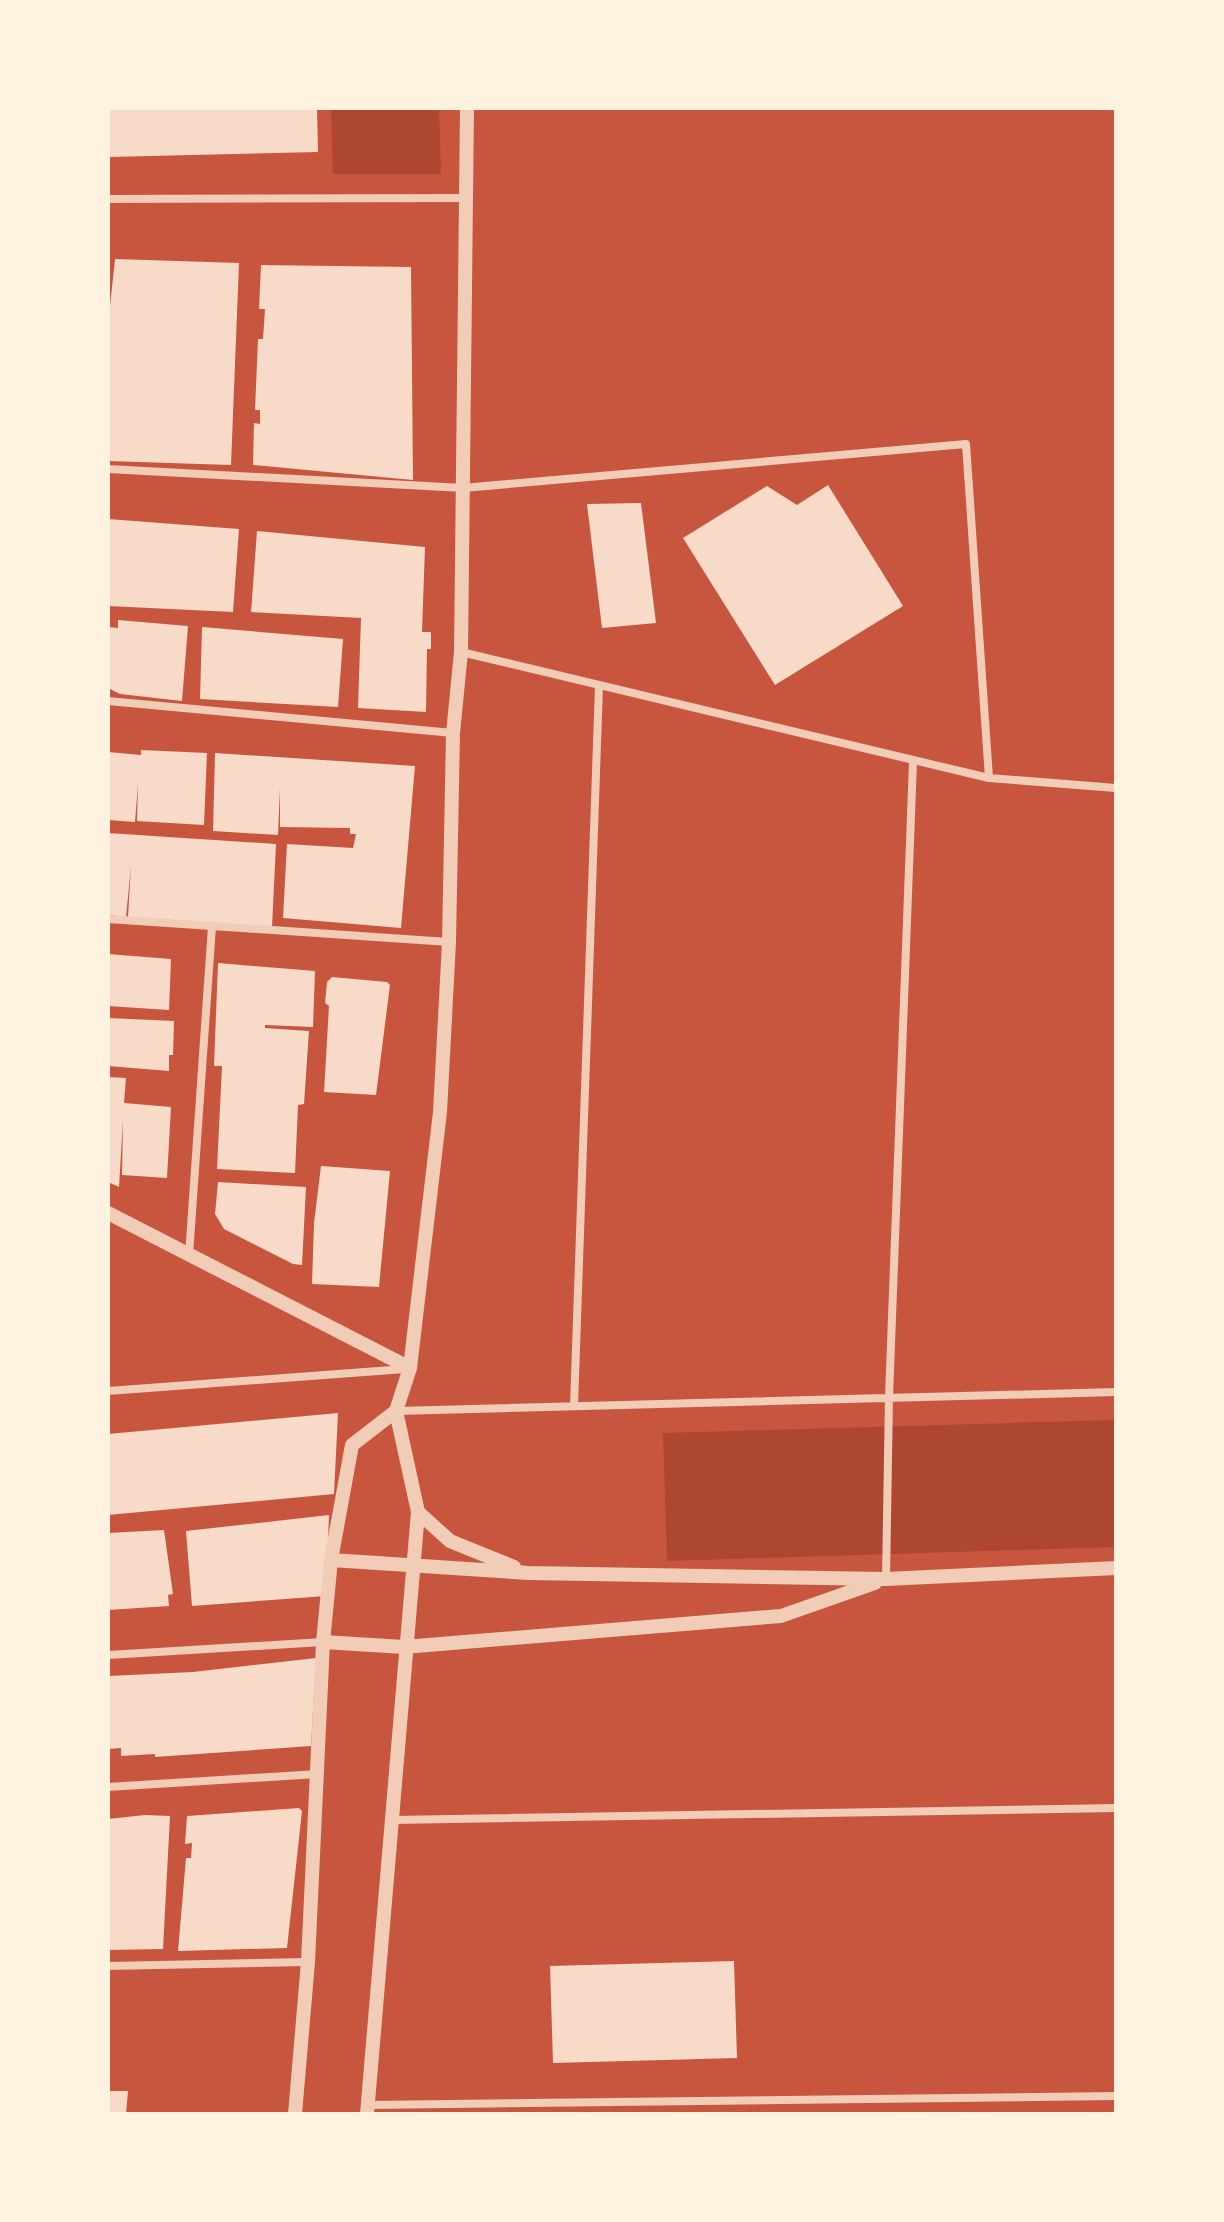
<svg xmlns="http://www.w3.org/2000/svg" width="1224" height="2222" font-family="Karla,sans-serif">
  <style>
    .green { fill: #ae4732 }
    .building { fill: #f7dbc8 }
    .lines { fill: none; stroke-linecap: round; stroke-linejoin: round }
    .minor { stroke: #f1ccb7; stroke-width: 8 }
    .tertiary { stroke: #f1ccb7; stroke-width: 14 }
  </style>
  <rect width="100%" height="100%" fill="#c8553d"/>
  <!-- green -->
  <path class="green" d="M331 108H439L441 174H333Z
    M1116 1420V1547L667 1561 663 1433Z"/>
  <!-- building -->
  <path class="building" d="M108 108H317L318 152 108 157Z
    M115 259 239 263 231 465 108 461V325Z
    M261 265 411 267 413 480 253 465 254 423 260 424V410H255L258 339H263L265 309H259Z
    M828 485 903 606 775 685 683 538 767 486 797 505Z
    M641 503 656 623 602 628 587 504Z
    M108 519 239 529 233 612 108 606Z
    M257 531 425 547 422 632H431V649H427L426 712 358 708 361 618 251 612Z
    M118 620 188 626 182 701 120 694 108 688V627L118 628Z
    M202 627 343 639 338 707 200 699Z
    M141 750 207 753 204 825 137 821 138 784 135 822 108 820V752L141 755Z
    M215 753 415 766 401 928 283 918 287 844 353 848 356 834H350V828L280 827V788L278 835 213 831Z
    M108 833 276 844 272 927 128 917 131 866 126 917 108 915Z
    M108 954 171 959 169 1010 108 1006Z
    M218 963 315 971 313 1027 265 1025V1028L309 1031 304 1104 298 1105 295 1173 217 1169 222 1066H214Z
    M332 977 387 982 390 985 376 1095 324 1092 329 1006 325 1003 327 982Z
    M108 1018 174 1021 173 1055H169V1071L108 1066Z
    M108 1077 126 1078 124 1103 171 1107 167 1178 122 1175 123 1120 119 1187 108 1182Z
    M321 1166 390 1171 379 1287 312 1284 314 1223Z
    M218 1182 306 1187 302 1265 293 1264 224 1229 215 1214Z
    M338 1413 334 1494 108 1515V1434Z
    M329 1515 326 1596 192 1606 186 1531Z
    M164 1530 173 1594 168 1595 169 1606 108 1610V1533Z
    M316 1658 311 1746 155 1757V1754L121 1756V1748L108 1749V1676L193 1672Z
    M299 1808 302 1811 287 1948 178 1951 186 1858H191L192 1843 185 1844 187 1816Z
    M145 1815 170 1816 163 1949 108 1950V1819Z
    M734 1961 737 2058 553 2063 550 1966Z
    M108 2091H128L126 2114H108Z"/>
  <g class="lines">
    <!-- minor -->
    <path class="minor" d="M108 199 467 198
      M108 469 463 488 966 444 989 778
      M461 652 989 778 1116 788
      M108 701 453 733
      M108 919 449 942
      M189 1255 212 926
      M108 1391 405 1369
      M574 1406 599 686
      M396 1411 1116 1392
      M886 1579 889 1397 913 762
      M108 1655 323 1642
      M108 1787 318 1774
      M393 1820 1116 1808
      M108 1966 308 1962
      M368 2105 1116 2096"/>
    <!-- tertiary -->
    <path class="tertiary" d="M108 1213 410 1368
      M418 1512 450 1541 514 1567
      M331 1560 529 1573 886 1579 1116 1568
      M323 1642 404 1647 781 1616 875 1583
      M295 2114 308 1962 323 1642 331 1560 352 1445 396 1411
      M367 2114 418 1512 396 1411 410 1368 440 1112 449 942 453 733 461 652 467 108"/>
  </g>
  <!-- border -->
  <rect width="1224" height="2222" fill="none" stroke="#fff3e0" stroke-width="220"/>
</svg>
